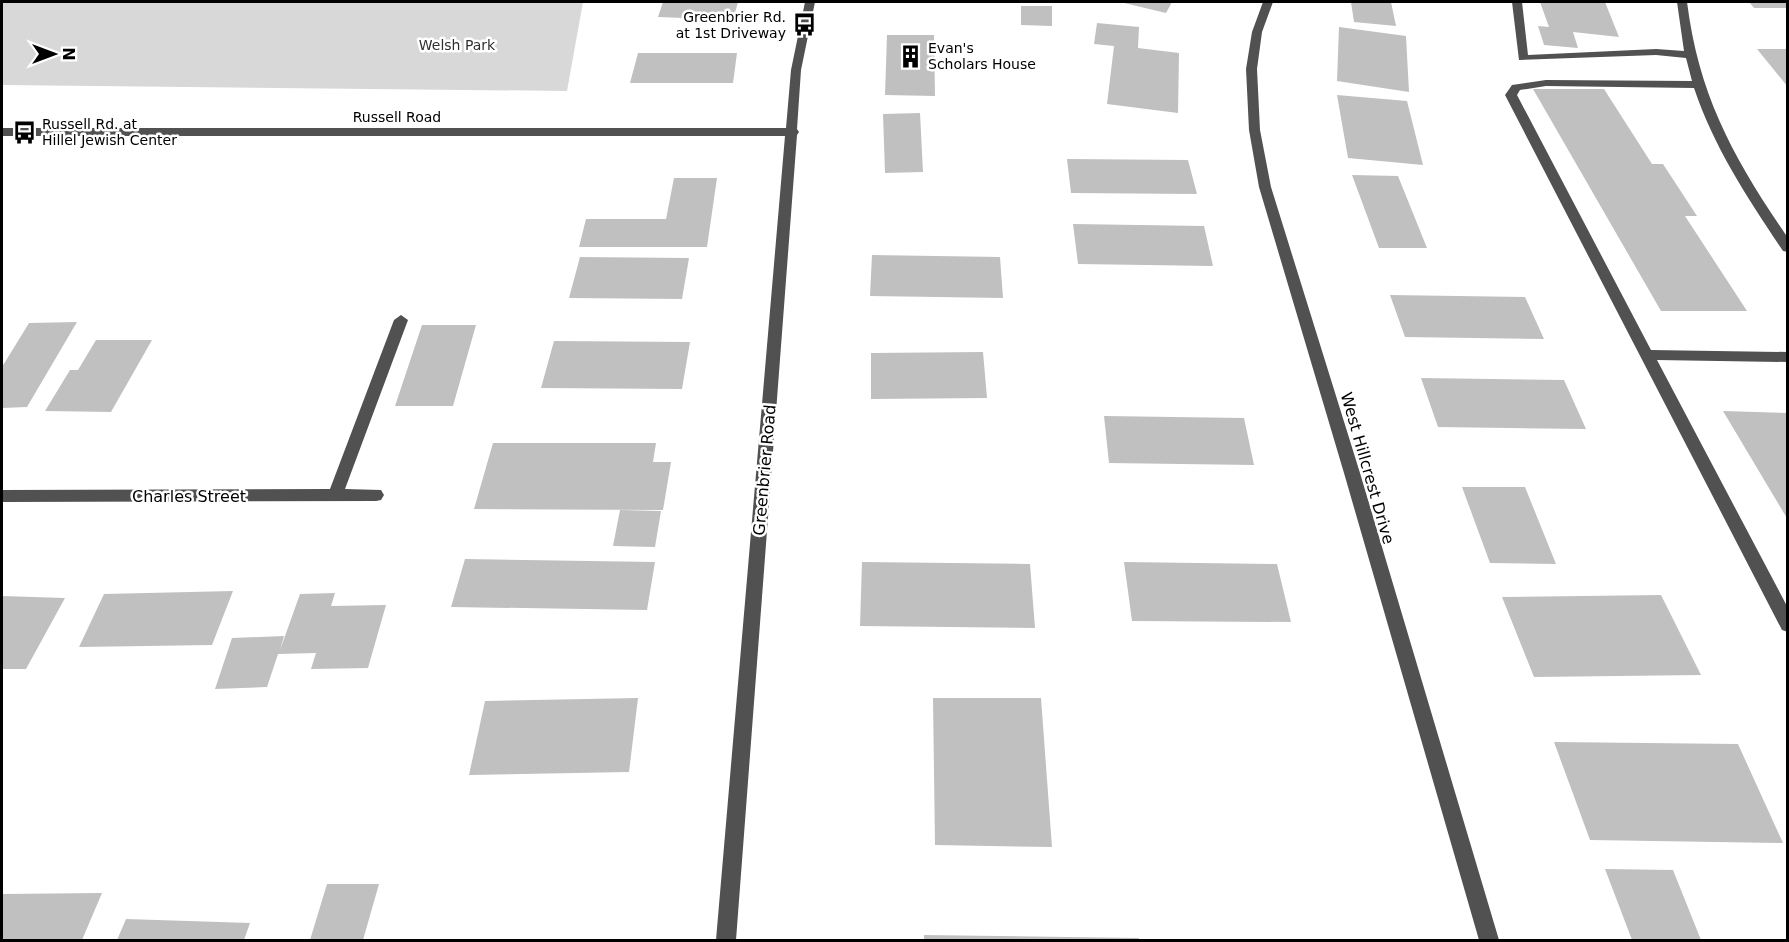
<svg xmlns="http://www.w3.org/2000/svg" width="1789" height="942" font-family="'DejaVu Sans',sans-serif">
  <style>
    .green { fill: #d8d8d8 }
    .building { fill: #c0c0c0 }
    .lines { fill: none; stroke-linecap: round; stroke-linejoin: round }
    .minor { fill: #515151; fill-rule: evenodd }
    .labels { text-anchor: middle; stroke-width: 5; stroke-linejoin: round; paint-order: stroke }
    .far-poi-label { font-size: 14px; fill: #000; stroke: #fff; text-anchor: start }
    .far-park-label { font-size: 14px; fill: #2f2f2f; stroke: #fff }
    .far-street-label { font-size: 14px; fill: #000; stroke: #fff }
    .street-label { font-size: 16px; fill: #000; stroke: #fff }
  </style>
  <rect width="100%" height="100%" fill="#fff"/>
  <!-- green -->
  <path class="green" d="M2 2H583L567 91 2 85Z"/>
  <!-- building -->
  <path class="building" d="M663 2H738L733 20 658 17Z
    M1120 2H1172L1166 13Z
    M1351 2H1391L1396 26 1354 22Z
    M1540 2H1605L1619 37 1573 32 1578 48 1544 45 1538 26 1549 27Z
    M1749 2H1788V8H1754Z
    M1021 6H1052V26L1021 25Z
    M1097 23 1139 27 1138 48 1179 53 1178 113 1107 104 1114 46 1094 44Z
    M1339 27 1406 36 1409 92 1337 81Z
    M887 35H934L935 96 885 95Z
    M1757 49H1788V87Z
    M638 53H737L733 83H630Z
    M1533 89H1604L1652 164H1663L1697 216H1685L1747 311H1661Z
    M1337 95 1407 101 1423 165 1348 158Z
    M920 113 923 172 885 173 883 114Z
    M1067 159 1188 160 1197 194 1071 193Z
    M1352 175 1398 176 1427 248H1379Z
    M674 178H717L707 247H579L586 219H666Z
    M1073 224 1204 226 1213 266 1078 264Z
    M872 255 1000 257 1003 298 870 296Z
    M580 257 689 258 682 299 569 298Z
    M1390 295 1525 297 1544 339 1405 337Z
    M77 322 27 407 2 408V367L29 323Z
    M422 325H476L453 406H395Z
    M96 340H152L111 412 45 411 70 370H78Z
    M554 341 690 342 682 389 541 388Z
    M983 352 987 398 871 399V353Z
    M1421 378 1564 380 1586 429 1438 427Z
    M1723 411 1788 413V520Z
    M1104 416 1244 418 1254 465 1109 463Z
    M493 443H656L653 462H671L663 510 474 509Z
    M1462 487H1525L1556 564 1490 563Z
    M620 510 661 511 655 547 613 546Z
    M465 559 655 562 647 610 451 607Z
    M862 562 1030 564 1035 628 860 626Z
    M1124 562 1277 564 1291 622 1132 621Z
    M233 591 212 645 79 647 104 594Z
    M335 593 331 606 386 605 368 668 311 669 316 653 278 654 267 687 215 689 232 638 284 636 280 650 300 594Z
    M1661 595 1701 675 1534 677 1502 597Z
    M2 596 65 598 26 669H2Z
    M638 698 629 772 469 775 485 701Z
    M933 698H1041L1052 847 935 845Z
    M1554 742 1738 744 1783 843 1590 840Z
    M1605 869 1673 870 1701 940H1632Z
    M327 884H379L363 940H310Z
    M102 893 82 940H2V894Z
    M126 919 250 923 244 940H117Z
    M924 935 1139 938V940H924Z"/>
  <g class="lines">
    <!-- minor -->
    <path class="minor" d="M805 2H815L801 70 797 129 799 132 797 135 736 940H716L785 136H2V128H786L791 70Z
      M1263 2H1273L1262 32 1257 69 1260 130 1271 187 1360 473 1499 940H1479L1344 473 1259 187 1249 130 1246 69 1252 32Z
      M1512 2H1522L1528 55 1656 49 1684 51 1677 2H1687C1699 97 1734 159 1788 238V252L1783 251C1749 200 1714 148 1694 88L1546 86 1520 90 1517 95 1651 350 1788 352V362L1657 360 1788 608V632L1782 630 1505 95 1512 85 1546 80 1692 81 1686 58 1656 55 1519 60Z
      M401 315 408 320 345 489 381 490 384 495 381 500 376 501 2 502V490L330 489 394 320Z"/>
  </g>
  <!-- icons -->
  <defs>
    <symbol id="bus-bare" viewBox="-9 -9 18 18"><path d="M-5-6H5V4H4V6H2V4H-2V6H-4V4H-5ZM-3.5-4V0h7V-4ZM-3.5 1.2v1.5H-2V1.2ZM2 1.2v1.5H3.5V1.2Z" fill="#000" stroke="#fff" stroke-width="2.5" paint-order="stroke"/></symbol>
    <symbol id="building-bare" viewBox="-9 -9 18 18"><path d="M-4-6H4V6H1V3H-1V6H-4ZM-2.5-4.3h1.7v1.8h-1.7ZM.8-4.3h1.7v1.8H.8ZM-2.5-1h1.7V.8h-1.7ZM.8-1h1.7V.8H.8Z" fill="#000" stroke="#fff" stroke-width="2.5" paint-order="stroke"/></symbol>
  </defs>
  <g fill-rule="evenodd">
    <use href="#bus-bare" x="788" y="8" width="33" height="33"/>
    <use href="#building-bare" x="894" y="40" width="33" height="33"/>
    <use href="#bus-bare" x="8" y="116" width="33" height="33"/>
  </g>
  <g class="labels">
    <!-- far-poi labels -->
    <g class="far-poi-label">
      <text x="786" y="22" text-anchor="end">Greenbrier Rd.<tspan x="786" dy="16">at 1st Driveway</tspan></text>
      <text x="928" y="53">Evan's<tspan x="928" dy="16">Scholars House</tspan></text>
      <text x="42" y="129">Russell Rd. at<tspan x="42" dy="16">Hillel Jewish Center</tspan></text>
    </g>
    <!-- far-park labels -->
    <g class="far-park-label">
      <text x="457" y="50">Welsh Park</text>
    </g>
    <!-- far-street labels -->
    <g class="far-street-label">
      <text x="397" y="122">Russell Road</text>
    </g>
    <!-- street labels -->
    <g class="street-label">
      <text transform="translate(1368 468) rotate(74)" y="6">West Hillcrest Drive</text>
      <text transform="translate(764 470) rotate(-85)" y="6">Greenbrier Road</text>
      <text x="189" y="502">Charles Street</text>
    </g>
  </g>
  <!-- border -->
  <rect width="1789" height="942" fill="none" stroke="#000000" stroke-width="6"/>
  <!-- north arrow -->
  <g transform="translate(54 54) rotate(90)" stroke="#ffffff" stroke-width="4.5" paint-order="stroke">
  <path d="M0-4.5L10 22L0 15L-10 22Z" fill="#000000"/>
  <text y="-9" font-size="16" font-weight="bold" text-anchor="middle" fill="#000000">N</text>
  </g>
</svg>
